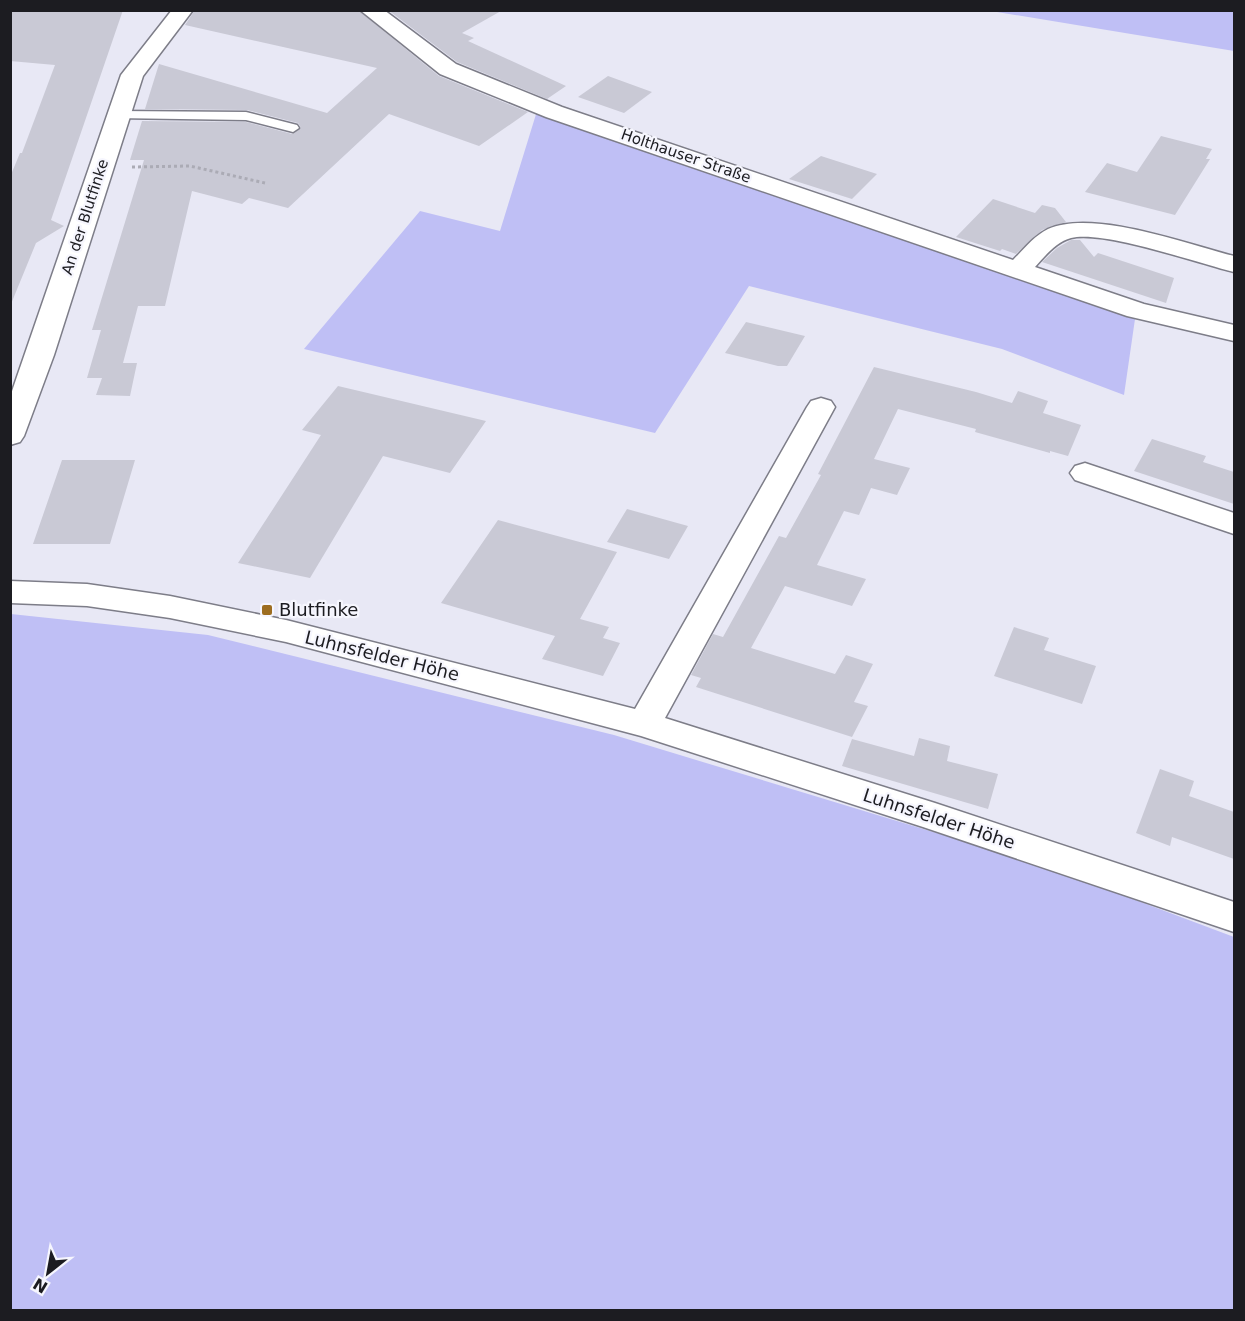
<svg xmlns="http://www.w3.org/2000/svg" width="1245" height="1321" font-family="'DejaVu Sans',sans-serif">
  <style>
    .green { fill: #bfbff5 }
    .building { fill: #c9c9d5 }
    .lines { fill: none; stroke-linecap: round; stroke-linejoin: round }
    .service-casing { stroke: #7d7d88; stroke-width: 3 }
    .minor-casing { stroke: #7d7d88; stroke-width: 3 }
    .path { stroke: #ababb5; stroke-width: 3; stroke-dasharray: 3 3; stroke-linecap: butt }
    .service { fill: #fff; fill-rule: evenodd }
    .minor { fill: #fff; fill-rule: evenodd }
    .poi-dot { fill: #9d6d20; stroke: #f6f6fe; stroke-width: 2 }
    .labels { text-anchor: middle; stroke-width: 4.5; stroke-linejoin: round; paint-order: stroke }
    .far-street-label { font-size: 15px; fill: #1c1c21; stroke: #f6f6fe }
    .poi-label { font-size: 18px; fill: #1c1c21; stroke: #f6f6fe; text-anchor: start }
    .street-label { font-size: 18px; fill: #1c1c21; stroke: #f6f6fe }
  </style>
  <rect width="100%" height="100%" fill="#e8e8f5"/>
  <!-- green -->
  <path class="green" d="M991 11H1234V51Z
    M537 111 1135 319 1124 395 1002 349 749 286 655 433 304 349 420 211 500 231Z
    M11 614 208 635 614 735 1045 866 1234 937V1310H11Z"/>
  <!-- building -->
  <path class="building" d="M10 10H123L51 220 64 226 36 243 11 304 10 177 20 153H22L55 65 10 61Z
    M195 10H358L439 76 528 112 479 146 389 114 288 208 249 198 242 204 192 191 165 306H138L123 363H137L130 396 96 395 102 378H87L101 330H92L144 160H130L142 121 246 122 292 134 301 128 298 123 247 110 145 109 159 64 327 113 377 68 185 25Z
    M388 10 501 11 462 33 474 38 468 41 566 86 547 99 457 62Z
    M608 76 652 92 624 113 578 97Z
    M1161 136 1212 149 1206 159H1210L1175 215 1085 192 1107 163 1137 172Z
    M821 156 877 174 852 199 789 179Z
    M993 199 1035 213 1042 205 1055 208 1066 222 1042 230 1016 254 1002 249 1000 251 956 237Z
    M1071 240H1080L1094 257 1098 253 1174 278 1166 303 1042 262 1057 248Z
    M746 322 805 336 787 366H778L725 353Z
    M874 367 976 392 1012 403 1018 391 1048 401 1043 413 1081 425 1068 456 1050 451V453L975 432 976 429 898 409 874 459 910 468 897 495 871 488 859 515 844 511 817 565 866 579 852 606 785 586 751 648 835 674 846 655 873 664 854 702 868 706 852 737 696 687 701 678 691 675 713 634 723 637 779 536 786 538 821 475 818 474Z
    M338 386 486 421 450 473 383 456 310 578 238 563 321 435 302 430Z
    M1152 439 1206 456 1203 462 1234 472V504L1134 471Z
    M62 460H135L110 544H33Z
    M627 509 688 526 669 559 607 542Z
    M498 520 617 552 580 619 609 627 603 638 620 643 603 676 542 659 555 636 441 603Z
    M1014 627 1049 638 1044 650 1096 666 1082 704 994 676Z
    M919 738 950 746 947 761 998 774 988 809 842 766 852 739 914 756Z
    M1160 769 1194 781 1189 796 1234 812V859L1172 837 1170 846 1136 833Z"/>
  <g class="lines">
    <defs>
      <path id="service" d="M118 111 246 112 297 125 299 128 293 132 246 120 114 118 112 115Z"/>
      <path id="minor" d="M172 10H193L143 76 54 355 24 436 20 442 10 445V397L121 75Z
        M360 10H384L456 64 562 107 1013 260C1024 249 1034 236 1048 229 1093 209 1187 244 1234 256V272C1197 263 1104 230 1071 238 1056 242 1045 256 1035 267L1144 304 1234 325V341L1127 316 546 117 440 74Z
        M821 398 831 401 835 407 665 718 935 803 1234 902V932L923 827 641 736 286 642 170 618 87 606 10 603V581L87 584 170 596 286 620 635 709 807 407 811 401Z
        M1085 463 1234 513V534L1075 480 1070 473 1075 466Z"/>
    </defs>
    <!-- service casing -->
    <use href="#service" class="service-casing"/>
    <!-- minor casing -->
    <use href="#minor" class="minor-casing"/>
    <!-- path -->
    <path class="path" d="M132 167 190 166 265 183"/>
    <!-- service -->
    <use href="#service" class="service"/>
    <!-- minor -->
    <use href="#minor" class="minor"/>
  </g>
  <!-- markers -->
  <rect class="poi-dot" x="261" y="604" width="12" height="12" rx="3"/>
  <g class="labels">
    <!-- far-street labels -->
    <g class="far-street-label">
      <text transform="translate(686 156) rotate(19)" y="5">Holthauser Straße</text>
      <text transform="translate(85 217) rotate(-72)" y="5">An der Blutfinke</text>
    </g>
    <!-- poi labels -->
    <g class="poi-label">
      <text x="279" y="616">Blutfinke</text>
    </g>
    <!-- street labels -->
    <g class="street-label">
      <text transform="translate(382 656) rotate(14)" y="6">Luhnsfelder Höhe</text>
      <text transform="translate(939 819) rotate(18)" y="6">Luhnsfelder Höhe</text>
    </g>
  </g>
  <!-- border -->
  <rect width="1245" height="1321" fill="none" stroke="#1c1c21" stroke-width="24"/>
  <!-- north arrow -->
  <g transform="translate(48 1273) rotate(211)" stroke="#f6f6fe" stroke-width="4.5" paint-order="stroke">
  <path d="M0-4.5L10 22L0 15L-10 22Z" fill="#1c1c21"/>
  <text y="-9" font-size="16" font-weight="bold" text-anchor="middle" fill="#1c1c21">N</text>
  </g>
</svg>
